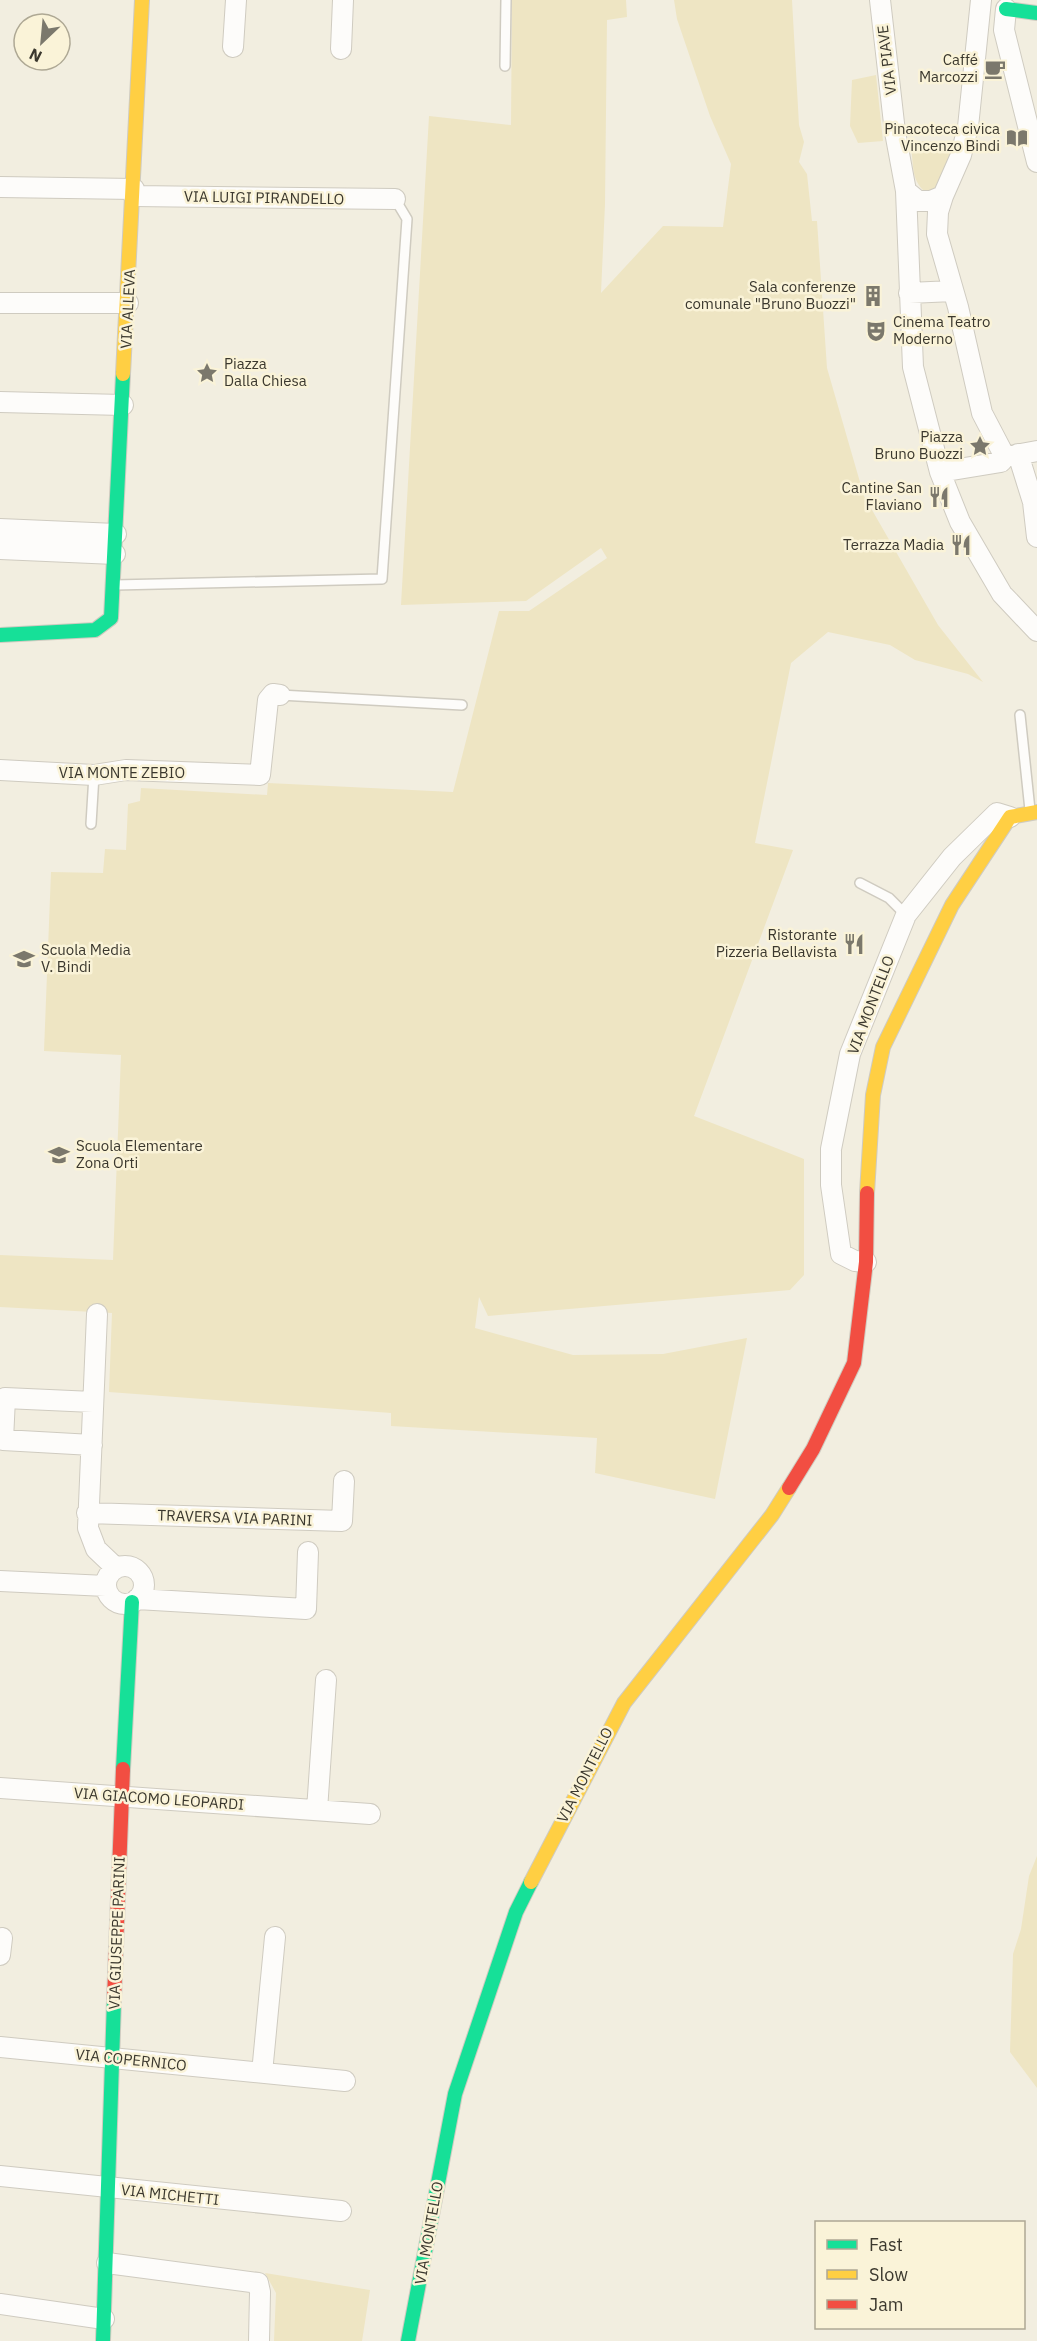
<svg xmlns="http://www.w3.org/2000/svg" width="1037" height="2341" font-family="'IBM Plex Sans',sans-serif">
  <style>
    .green { fill: #eee5c3 }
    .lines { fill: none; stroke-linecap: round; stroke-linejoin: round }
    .lane-casing { stroke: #cfcbc0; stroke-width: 12 }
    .street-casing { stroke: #cfcbc0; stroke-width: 22 }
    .fast-casing { stroke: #cfcbc0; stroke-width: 16 }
    .slow-casing { stroke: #cfcbc0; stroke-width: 16 }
    .jam-casing { stroke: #cfcbc0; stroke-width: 16 }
    .lane { stroke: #fdfcfa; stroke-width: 9 }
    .street { stroke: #fdfcfa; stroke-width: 20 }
    .fast { stroke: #16e098; stroke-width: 14 }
    .slow { stroke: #ffcf43; stroke-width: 14 }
    .jam { stroke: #f24e42; stroke-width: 14 }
    .labels { text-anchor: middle; stroke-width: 5; stroke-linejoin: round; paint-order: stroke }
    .street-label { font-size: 15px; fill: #3b382e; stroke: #faf3d8 }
    .poi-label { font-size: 15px; fill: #3b382e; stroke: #faf3d8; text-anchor: end }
  </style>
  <rect width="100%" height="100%" fill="#f2eee0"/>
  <!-- green -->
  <path class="green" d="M512 0H626L627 17 607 20 605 204 601 293 663 226 723 227 731 164 710 116 677 19 674 0H792L799 125 804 142 799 162 807 174 812 221H817L827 368 864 496 938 625 983 682 968 674 915 660 890 645 828 632 791 663 755 843 793 850 694 1116 804 1159V1275L790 1290 488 1316 479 1297 475 1328 573 1355 663 1354 747 1338 715 1499 595 1473 597 1438 391 1426V1413L109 1392 112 1313 0 1307V1255L113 1260 121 1055 44 1051 51 872 103 873 105 849 126 850 128 804 140 801 141 788 267 795 268 783 453 792 499 611H529L607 558 601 548 526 601 401 605 429 116 511 125Z
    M876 75 883 141 858 143 850 126 852 80Z
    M923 141 954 143C949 158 944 189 927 193 911 182 914 166 911 148Z
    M1037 1856V2088L1010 2052 1013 1954 1021 1929 1029 1876Z
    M265 2273 370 2290 362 2341H274L276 2293Z"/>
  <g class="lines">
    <defs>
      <path id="lane" d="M505 66 506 0
        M115 585 382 579 407 219 395 199
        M280 695 462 705
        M1020 715 1030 810
        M91 824 94 775
        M860 883 889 898 906 915"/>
      <path id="street" d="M880 0 895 132 906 191 913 367 940 472 960 522 1002 594 1037 631
        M1006 9 1004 30 1037 162
        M233 47 236 0
        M341 49 343 0
        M0 187 134 189
        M906 191 918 201H931L943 196 961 155 968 127 981 0
        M134 196 395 199
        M943 196 938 212 937 234 958 307 982 413 1005 457
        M909 293 953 291
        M0 303H128
        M0 402 123 405
        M1018 454 1033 502 1037 537
        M940 472 1001 462 1005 457 1037 451
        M0 529 116 534
        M0 549 115 554
        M0 770 94 775 126 770 260 775 268 700 273 694 280 695
        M866 1262 855 1261 841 1254 831 1185V1149L850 1054 906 915 952 857 997 813 1010 817
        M97 1314 88 1528 96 1549 116 1568
        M92 1445 3 1440 5 1398 93 1402
        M87 1513 342 1521 344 1481
        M106 1585a19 19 0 1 1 38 0a19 19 0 1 1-38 0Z
        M0 1581 106 1586
        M137 1599 306 1609 308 1552
        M0 1788 370 1814
        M317 1810 326 1680
        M0 1955 2 1938
        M0 2047 345 2081
        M262 2073 275 1937
        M0 2176 341 2211
        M107 2263 258 2283 260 2292 259 2341
        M0 2304 104 2319"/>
      <path id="fast" d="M1006 9 1037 13
        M0 635 95 630 111 618 123 374
        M123 1769 132 1602
        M103 2341 114 2000
        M408 2341 455 2094 516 1912 531 1882"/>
      <path id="slow" d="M123 374 142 0
        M867 1193 873 1095 883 1047 952 905 1010 817 1037 812
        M531 1882 624 1703 772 1515 789 1488"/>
      <path id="jam" d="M789 1488 813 1449 854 1363 866 1262 867 1193
        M114 2000 123 1769"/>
    </defs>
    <!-- lane casing -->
    <use href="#lane" class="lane-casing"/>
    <!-- street casing -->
    <use href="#street" class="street-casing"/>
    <!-- fast casing -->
    <use href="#fast" class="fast-casing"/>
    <!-- slow casing -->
    <use href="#slow" class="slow-casing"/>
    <!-- jam casing -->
    <use href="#jam" class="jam-casing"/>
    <!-- lane -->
    <use href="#lane" class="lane"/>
    <!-- street -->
    <use href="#street" class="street"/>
    <!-- fast -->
    <use href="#fast" class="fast"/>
    <!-- slow -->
    <use href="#slow" class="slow"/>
    <!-- jam -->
    <use href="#jam" class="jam"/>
  </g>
  <!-- icons -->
  <defs>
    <symbol id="cafe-bare" viewBox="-9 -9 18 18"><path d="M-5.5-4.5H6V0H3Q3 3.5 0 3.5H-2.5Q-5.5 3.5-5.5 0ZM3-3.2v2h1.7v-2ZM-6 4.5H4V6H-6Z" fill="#7b786c" stroke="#faf3d8" stroke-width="2.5" paint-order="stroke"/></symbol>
    <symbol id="library-bare" viewBox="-9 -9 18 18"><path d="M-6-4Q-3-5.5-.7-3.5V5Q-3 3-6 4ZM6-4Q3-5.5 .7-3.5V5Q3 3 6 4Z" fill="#7b786c" stroke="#faf3d8" stroke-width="2.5" paint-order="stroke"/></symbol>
    <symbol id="building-bare" viewBox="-9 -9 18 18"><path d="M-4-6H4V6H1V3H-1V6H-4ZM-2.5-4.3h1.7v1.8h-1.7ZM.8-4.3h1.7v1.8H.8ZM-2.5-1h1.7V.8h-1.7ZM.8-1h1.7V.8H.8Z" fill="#7b786c" stroke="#faf3d8" stroke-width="2.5" paint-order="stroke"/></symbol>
    <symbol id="theatre-bare" viewBox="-9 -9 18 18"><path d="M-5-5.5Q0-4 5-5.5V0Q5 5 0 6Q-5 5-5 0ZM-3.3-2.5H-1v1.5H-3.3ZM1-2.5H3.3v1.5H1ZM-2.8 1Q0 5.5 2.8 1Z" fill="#7b786c" stroke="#faf3d8" stroke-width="2.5" paint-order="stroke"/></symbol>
    <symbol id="sight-bare" viewBox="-9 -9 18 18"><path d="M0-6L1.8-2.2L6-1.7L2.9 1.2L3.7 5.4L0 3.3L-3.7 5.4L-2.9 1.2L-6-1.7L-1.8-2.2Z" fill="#7b786c" stroke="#faf3d8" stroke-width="2.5" paint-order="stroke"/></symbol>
    <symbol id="restaurant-bare" viewBox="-9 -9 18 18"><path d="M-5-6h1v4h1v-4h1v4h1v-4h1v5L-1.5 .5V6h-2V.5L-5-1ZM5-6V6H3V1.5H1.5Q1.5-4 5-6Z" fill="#7b786c" stroke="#faf3d8" stroke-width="2.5" paint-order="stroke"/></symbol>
    <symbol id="school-bare" viewBox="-9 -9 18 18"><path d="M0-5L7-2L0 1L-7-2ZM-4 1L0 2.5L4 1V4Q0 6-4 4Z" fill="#7b786c" stroke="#faf3d8" stroke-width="2.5" paint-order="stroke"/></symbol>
  </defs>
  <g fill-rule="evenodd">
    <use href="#cafe-bare" x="980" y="54" width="30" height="30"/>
    <use href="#library-bare" x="1002" y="123" width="30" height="30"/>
    <use href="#building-bare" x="858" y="281" width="30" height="30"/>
    <use href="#theatre-bare" x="861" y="316" width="30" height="30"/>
    <use href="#sight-bare" x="192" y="358" width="30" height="30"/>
    <use href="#sight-bare" x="965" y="431" width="30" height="30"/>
    <use href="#restaurant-bare" x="924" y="482" width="30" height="30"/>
    <use href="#restaurant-bare" x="946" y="530" width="30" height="30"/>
    <use href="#restaurant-bare" x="839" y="929" width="30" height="30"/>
    <use href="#school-bare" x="9" y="944" width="30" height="30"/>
    <use href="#school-bare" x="44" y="1140" width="30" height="30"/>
  </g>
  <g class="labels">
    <!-- street labels -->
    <g class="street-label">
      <text transform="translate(887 60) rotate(-97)" y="5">VIA PIAVE</text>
      <text transform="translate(264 198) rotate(1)" y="5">VIA LUIGI PIRANDELLO</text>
      <text transform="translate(128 309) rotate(-87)" y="5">VIA ALLEVA</text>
      <text x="122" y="778">VIA MONTE ZEBIO</text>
      <text transform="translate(871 1005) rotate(-69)" y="5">VIA MONTELLO</text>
      <text transform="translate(235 1518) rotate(2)" y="5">TRAVERSA VIA PARINI</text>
      <text transform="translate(585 1775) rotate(-63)" y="5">VIA MONTELLO</text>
      <text transform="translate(159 1799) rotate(4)" y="5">VIA GIACOMO LEOPARDI</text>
      <text transform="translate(117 1933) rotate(-88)" y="5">VIA GIUSEPPE PARINI</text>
      <text transform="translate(131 2060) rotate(6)" y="5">VIA COPERNICO</text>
      <text transform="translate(170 2195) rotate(6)" y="5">VIA MICHETTI</text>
      <text transform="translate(429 2233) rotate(-80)" y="5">VIA MONTELLO</text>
    </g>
    <!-- poi labels -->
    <g class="poi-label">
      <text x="978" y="65">Caffé<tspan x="978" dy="17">Marcozzi</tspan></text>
      <text x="1000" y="134">Pinacoteca civica<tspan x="1000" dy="17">Vincenzo Bindi</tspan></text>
      <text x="856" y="292">Sala conferenze<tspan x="856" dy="17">comunale "Bruno Buozzi"</tspan></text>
      <text x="893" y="327" text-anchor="start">Cinema Teatro<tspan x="893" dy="17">Moderno</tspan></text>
      <text x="224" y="369" text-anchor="start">Piazza<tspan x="224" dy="17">Dalla Chiesa</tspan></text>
      <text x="963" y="442">Piazza<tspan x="963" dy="17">Bruno Buozzi</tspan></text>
      <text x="922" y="493">Cantine San<tspan x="922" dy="17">Flaviano</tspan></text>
      <text x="944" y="550">Terrazza Madia</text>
      <text x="837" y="940">Ristorante<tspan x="837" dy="17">Pizzeria Bellavista</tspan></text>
      <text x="41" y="955" text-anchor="start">Scuola Media<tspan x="41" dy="17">V. Bindi</tspan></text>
      <text x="76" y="1151" text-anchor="start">Scuola Elementare<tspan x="76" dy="17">Zona Orti</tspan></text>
    </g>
  </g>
  <!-- legend -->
  <rect x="815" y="2221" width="210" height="108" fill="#faf3d8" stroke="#aea894" stroke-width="1.5"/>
  <rect x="827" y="2240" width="30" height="9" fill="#16e098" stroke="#aea894" stroke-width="1.5"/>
  <text x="869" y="2251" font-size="18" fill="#3b382e">Fast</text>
  <rect x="827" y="2270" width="30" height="9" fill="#ffcf43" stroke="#aea894" stroke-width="1.5"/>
  <text x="869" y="2281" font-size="18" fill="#3b382e">Slow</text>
  <rect x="827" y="2300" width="30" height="9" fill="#f24e42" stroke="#aea894" stroke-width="1.5"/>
  <text x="869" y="2311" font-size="18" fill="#3b382e">Jam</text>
  <!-- north arrow -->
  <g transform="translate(42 42) rotate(206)"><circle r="28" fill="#faf3d8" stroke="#aea894" stroke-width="1.5"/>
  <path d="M0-4.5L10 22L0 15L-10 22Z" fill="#7b786c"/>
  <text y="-9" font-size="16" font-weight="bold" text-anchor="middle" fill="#3b382e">N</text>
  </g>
</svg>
